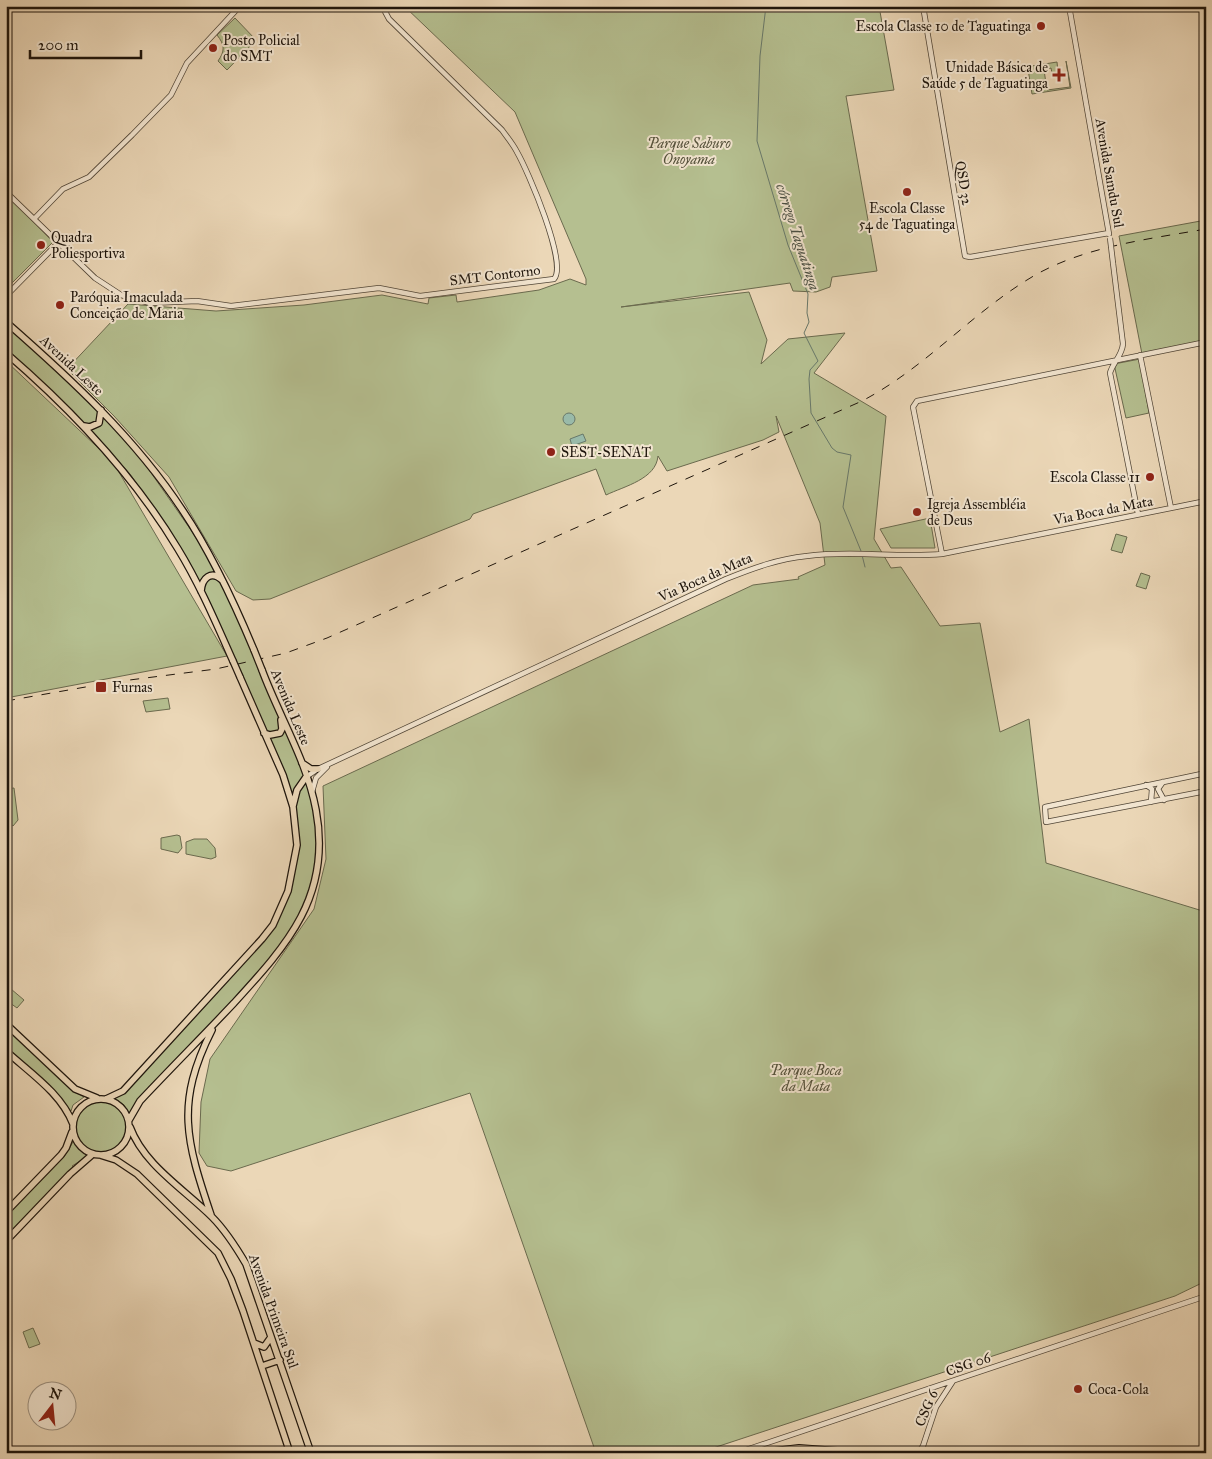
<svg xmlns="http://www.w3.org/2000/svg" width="1212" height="1459" font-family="'IM FELL Great Primer',serif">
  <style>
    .green { fill: #b5bf90; stroke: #6a6a4e }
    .water { fill: #99baa9; stroke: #68786a }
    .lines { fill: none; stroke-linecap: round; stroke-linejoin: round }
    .stream { stroke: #68786a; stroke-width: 1 }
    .minor-casing { stroke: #514637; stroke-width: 6 }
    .major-casing { stroke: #1e150c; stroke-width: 8 }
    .highway-casing { stroke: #1e150c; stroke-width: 8 }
    .minor { stroke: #f2e5d0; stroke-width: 4.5 }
    .major { stroke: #ebd7b7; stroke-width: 5.5 }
    .highway { stroke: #ebd7b7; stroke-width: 6 }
    .rail { stroke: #1e150c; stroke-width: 1; stroke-dasharray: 9 9; stroke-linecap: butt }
    .minor-bridge-casing { stroke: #514637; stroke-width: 6; stroke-linecap: butt }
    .major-bridge-casing { stroke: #1e150c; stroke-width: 8; stroke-linecap: butt }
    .minor-bridge { stroke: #f2e5d0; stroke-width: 4.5 }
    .major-bridge { stroke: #ebd7b7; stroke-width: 5.5 }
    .poi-dot { fill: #8f2418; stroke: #f2e5d0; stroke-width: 2 }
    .labels { text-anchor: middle; stroke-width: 4; stroke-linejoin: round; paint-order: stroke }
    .poi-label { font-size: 14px; fill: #1e150c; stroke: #f2e5d0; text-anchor: start }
    .park-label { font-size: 14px; font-style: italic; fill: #53503a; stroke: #f2e5d0 }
    .street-label { font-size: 14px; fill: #1e150c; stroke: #f2e5d0 }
    .water-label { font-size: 15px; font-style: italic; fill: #494f43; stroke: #f2e5d0 }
  </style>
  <rect width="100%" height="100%" fill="#ebd7b7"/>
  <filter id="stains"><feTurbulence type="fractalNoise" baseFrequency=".004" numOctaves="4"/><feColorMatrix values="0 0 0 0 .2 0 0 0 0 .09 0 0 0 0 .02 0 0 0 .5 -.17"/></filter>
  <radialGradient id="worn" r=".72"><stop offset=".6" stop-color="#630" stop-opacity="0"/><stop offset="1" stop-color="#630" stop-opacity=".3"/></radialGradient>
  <!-- green -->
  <path class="green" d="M404 6H879L894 90 846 96 877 271 832 277 830 287 816 292 793 291 790 283 621 307 749 292 767 340 761 364 788 339 845 333 814 373 886 416 874 539 891 568 901 567 940 626 980 623 1000 732 1029 719 1046 863 1206 912V1281L1175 1296 698 1453H596L470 1093 231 1171 207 1166 199 1153 201 1102 210 1059 314 909 326 859 323 786 753 585 799 579 798 577 825 565 820 523 776 416 779 432 763 440 667 471 658 456C656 479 625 486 606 495L596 469 473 514 470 519 270 599 253 600 236 591 169 477 114 416 67 369 128 304 216 311 304 305 382 295 428 304 429 298 456 295 457 302 539 290 570 279 586 285V279L515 112Z
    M235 18 256 40 227 70 218 61C225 51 225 45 217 35Z
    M1066 61 1071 88 1032 94 1028 69 1019 70V68L1057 62 1058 72 1052 73 1051 68 1044 70 1047 90 1070 87Z
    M6 193 53 242 6 289Z
    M1206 220V341L1142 354 1119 236Z
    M6 325 101 411 140 457 193 533 223 581 301 762 318 812 319 838 311 897 276 956 139 1100 132 1121 124 1105 113 1097 252 952 283 908 296 844 295 822 282 775 176 540 130 474 85 424 6 350Z
    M1140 359 1149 413 1126 418 1114 364Z
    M6 361 113 462 227 656 6 698Z
    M930 518 935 548H891L880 529Z
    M1116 534 1127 537 1122 553 1111 550Z
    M1141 573 1150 576 1146 589 1136 586Z
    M168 698 170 709 146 712 143 701Z
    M14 788 18 820 13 826 6 821V789Z
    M177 835 180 836 182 848 178 853 161 849V838Z
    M194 839H207L215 848 216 857 211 859 186 854V842Z
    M11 989 24 1000 17 1008 6 1000V995Z
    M6 1027 73 1091 84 1097 73 1105 71 1111 57 1094 6 1048Z
    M76 1127a25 25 0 1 1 50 0a25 25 0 1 1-50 0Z
    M73 1142 88 1156 72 1166 74 1167 6 1238V1216L64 1157Z
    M33 1328 40 1344 29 1348 23 1332Z"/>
  <!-- water -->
  <path class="water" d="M563 419a6 6 0 1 1 12 0a6 6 0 1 1-12 0Z
    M583 434 586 441 572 446 570 439Z"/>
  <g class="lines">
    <!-- stream -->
    <path class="stream" d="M766 6 760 56 757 141 788 245 808 294 807 313 809 322 804 333 818 361 810 370 809 379 811 413 832 448 837 452 851 455 843 507 861 551
      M862 555 865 567"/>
    <defs>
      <path id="minor" d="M923 6 965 256 970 257 1109 233
        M1069 6 1109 234
        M6 192 95 278 121 295 150 303 197 301 231 306 379 288 420 296 554 279C568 264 528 171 517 152 513 144 507 137 502 130L389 19 382 6
        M34 219 63 189 89 177 132 135 171 95 187 63 240 6
        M1113 263 1123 344C1122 356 1113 362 1110 373L1138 514
        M6 296 59 242
        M1140 355 1171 508
        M942 554 913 407 917 401 1206 342
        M1206 773 1045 807 1046 822 1206 791
        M306 777 318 769 726 579C753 568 778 559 807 556 852 550 898 558 942 554L1206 501
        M1163 782 1158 789 1164 800
        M1146 785 1152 789 1151 802
        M312 792 316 778 327 767
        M737 1453 1206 1296
        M918 1453 923 1446 936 1407 953 1381"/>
      <path id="major" d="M6 322C71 379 135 438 183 511 212 554 234 602 254 650
        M6 353C72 410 133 474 178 549 200 585 216 623 233 661
        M84 426 90 427 99 423 101 410
        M201 591C202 578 211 570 222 580
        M264 733 270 735 280 733 282 729 281 720
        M302 763 311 769H318
        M293 806 297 790 306 777
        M6 1024 75 1089 97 1098
        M6 1051C30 1073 61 1093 73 1124
        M73 1127a28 28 0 1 1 56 0a28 28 0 1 1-56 0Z
        M106 1099 123 1091 262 939 273 925 288 891 297 845 293 807 283 775 240 677
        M129 1120 140 1101C171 1068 203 1036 234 1003 287 945 332 896 316 810 307 761 279 716 262 670
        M130 1127C144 1165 184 1189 212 1217 226 1231 236 1247 246 1264L311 1453
        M100 1155 116 1160 137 1174 218 1253 231 1279 243 1311 290 1453
        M6 1212 61 1155 66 1148 72 1132
        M211 1215C186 1141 175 1103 212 1030
        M6 1241 70 1174 93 1154
        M254 1343 264 1347 271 1337
        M262 1366 280 1360"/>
      <path id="highway" d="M758 1453 799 1448 863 1453"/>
    </defs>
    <!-- minor casing -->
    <use href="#minor" class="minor-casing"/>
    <!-- major casing -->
    <use href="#major" class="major-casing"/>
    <!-- highway casing -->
    <use href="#highway" class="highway-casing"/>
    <!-- minor -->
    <use href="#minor" class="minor"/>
    <!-- major -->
    <use href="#major" class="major"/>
    <!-- highway -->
    <use href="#highway" class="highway"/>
    <!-- rail -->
    <path class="rail" d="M6 701 114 682 216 669 286 653 327 638 862 401C927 367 974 310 1037 274 1088 246 1149 239 1206 229"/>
    <defs>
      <path id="minor-bridge" d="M1110 238 1113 263"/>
      <path id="major-bridge" d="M254 650 262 670
        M233 661 240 677"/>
    </defs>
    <!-- minor-bridge casing -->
    <use href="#minor-bridge" class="minor-bridge-casing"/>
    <!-- major-bridge casing -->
    <use href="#major-bridge" class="major-bridge-casing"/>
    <!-- minor-bridge -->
    <use href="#minor-bridge" class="minor-bridge"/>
    <!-- major-bridge -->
    <use href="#major-bridge" class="major-bridge"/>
  </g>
  <!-- markers -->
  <g class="poi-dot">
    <circle cx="1041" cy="26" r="5"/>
    <circle cx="213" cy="48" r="5"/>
    <path d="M1056.5 67.5h5v5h5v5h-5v5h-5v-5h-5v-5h5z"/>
    <circle cx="907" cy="192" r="5"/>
    <circle cx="41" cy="245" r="5"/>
    <circle cx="60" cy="305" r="5"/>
    <circle cx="551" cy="452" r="5"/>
    <circle cx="1150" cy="477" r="5"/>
    <circle cx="917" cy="512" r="5"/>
    <rect x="95" y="681" width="12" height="12" rx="2.5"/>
    <circle cx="1078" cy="1389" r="5"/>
  </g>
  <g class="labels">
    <!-- poi labels -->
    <g class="poi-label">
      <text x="1031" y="31" text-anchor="end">Escola Classe 10 de Taguatinga</text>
      <text x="223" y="45">Posto Policial<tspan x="223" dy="16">do SMT</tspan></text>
      <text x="1048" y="72" text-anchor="end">Unidade Básica de<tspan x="1048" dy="16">Saúde 5 de Taguatinga</tspan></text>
      <text x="907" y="213" text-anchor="middle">Escola Classe<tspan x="907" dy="16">54 de Taguatinga</tspan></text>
      <text x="51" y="242">Quadra<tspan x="51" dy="16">Poliesportiva</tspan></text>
      <text x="70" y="302">Paróquia Imaculada<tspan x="70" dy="16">Conceição de Maria</tspan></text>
      <text x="561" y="457">SEST-SENAT</text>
      <text x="1140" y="482" text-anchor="end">Escola Classe 11</text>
      <text x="927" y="509">Igreja Assembléia<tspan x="927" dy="16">de Deus</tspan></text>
      <text x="112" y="692">Furnas</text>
      <text x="1088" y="1394">Coca-Cola</text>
    </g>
    <!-- park labels -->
    <g class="park-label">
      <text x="689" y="148">Parque Saburo<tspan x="689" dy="16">Onoyama</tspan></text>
      <text x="806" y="1075">Parque Boca<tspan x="806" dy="16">da Mata</tspan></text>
    </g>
    <!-- street labels -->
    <g class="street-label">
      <text transform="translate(1110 173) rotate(80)" y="5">Avenida Samdu Sul</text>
      <text transform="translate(964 183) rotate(81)" y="5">QSD 32</text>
      <text transform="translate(495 275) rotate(-7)" y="5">SMT Contorno</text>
      <text transform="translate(72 365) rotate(43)" y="5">Avenida Leste</text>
      <text transform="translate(1103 510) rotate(-11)" y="5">Via Boca da Mata</text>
      <text transform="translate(705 577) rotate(-24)" y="5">Via Boca da Mata</text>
      <text transform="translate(291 707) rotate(67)" y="5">Avenida Leste</text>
      <text transform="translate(274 1311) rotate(70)" y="5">Avenida Primeira Sul</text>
      <text transform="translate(968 1364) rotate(-19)" y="5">CSG 06</text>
      <text transform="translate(926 1408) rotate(-67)" y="5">CSG 6</text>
    </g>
    <!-- water labels -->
    <g class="water-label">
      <text transform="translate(798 237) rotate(72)" y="5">córrego Taguatinga</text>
    </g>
  </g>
  <!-- margin -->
  <rect width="1212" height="1459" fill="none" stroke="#ebd7b7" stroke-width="25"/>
  <rect x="8" y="8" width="1197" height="1444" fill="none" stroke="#1e150c" stroke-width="2.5"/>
  <rect x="12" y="12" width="1187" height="1434" fill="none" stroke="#1e150c"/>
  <!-- north arrow -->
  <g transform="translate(52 1406) rotate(16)"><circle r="24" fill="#f2e5d0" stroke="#9d9282"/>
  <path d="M0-4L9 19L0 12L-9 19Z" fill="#8f2418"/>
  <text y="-8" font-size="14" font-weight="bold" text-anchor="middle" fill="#1e150c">N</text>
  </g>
  <!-- scale -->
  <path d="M30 50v8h111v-8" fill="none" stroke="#1e150c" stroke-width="2.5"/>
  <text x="38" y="50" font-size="15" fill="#1e150c" stroke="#f2e5d0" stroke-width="4" paint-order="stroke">200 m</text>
  <rect width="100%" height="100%" filter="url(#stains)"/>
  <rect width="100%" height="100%" fill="url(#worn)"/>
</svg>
